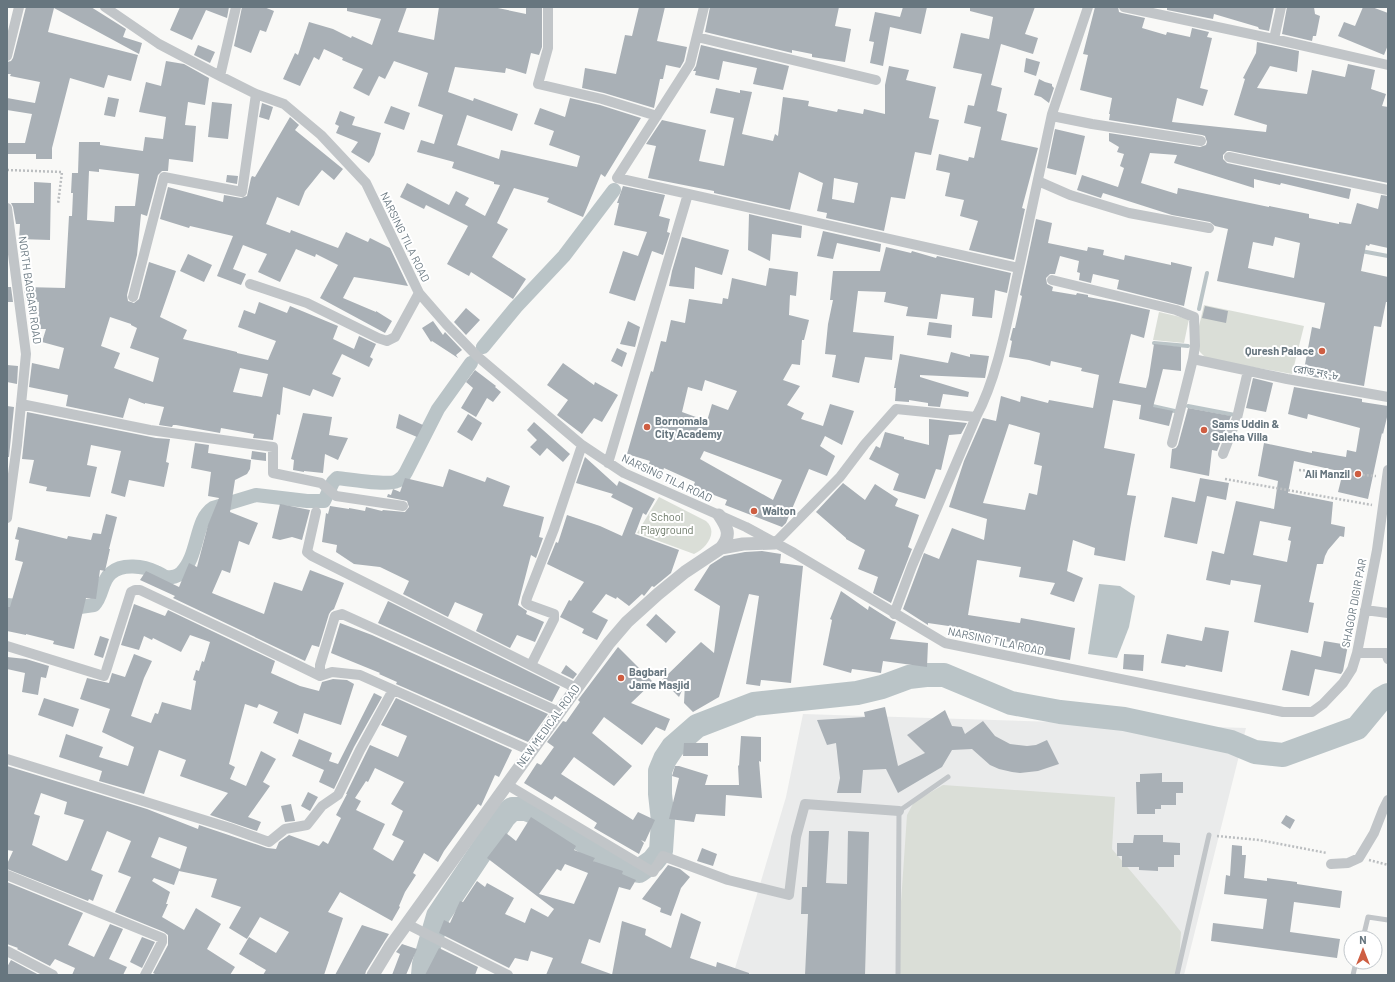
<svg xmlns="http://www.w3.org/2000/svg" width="1395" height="982" font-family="Barlow,'Noto Sans Bengali',sans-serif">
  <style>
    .built { fill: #eaebeb }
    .green { fill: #daded7 }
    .water { fill: #bac4c7 }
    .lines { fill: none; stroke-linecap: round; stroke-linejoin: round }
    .stream { stroke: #bac4c7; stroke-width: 4 }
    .canal { stroke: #bac4c7; stroke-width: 14 }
    .river { stroke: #bac4c7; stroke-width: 24 }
    .building { fill: #a9b0b6; fill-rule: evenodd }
    .path { stroke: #bbbec0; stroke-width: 2.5; stroke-dasharray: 2 2; stroke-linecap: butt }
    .service { stroke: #c1c5c8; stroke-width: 5 }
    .minor { stroke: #c1c5c8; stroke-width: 10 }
    .tertiary { stroke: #c1c5c8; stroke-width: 13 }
    .poi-dot { fill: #ce5e42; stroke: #fff; stroke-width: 1.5 }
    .labels { text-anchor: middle; stroke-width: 4; stroke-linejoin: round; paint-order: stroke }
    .street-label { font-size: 11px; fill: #67767f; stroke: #fff }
    .poi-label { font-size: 11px; font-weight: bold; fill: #67767f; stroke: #fff; text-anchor: start }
    .park-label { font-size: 11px; fill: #6a7766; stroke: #fff }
  </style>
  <rect width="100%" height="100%" fill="#f9f9f7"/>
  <!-- built -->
  <path class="built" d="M803 714 1246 728 1184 975H733L786 797Z"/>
  <!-- green -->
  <path class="green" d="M1204 305 1304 326 1292 374 1207 359 1200 352 1195 343Z
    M1159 312 1189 319 1184 343 1153 340Z
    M659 497 706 521C719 532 706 549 694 554L637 533Z
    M943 785 1115 797 1112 849 1162 908 1181 932 1178 975H896L907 815 914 802Z"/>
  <!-- water -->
  <path class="water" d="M1099 584 1120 586 1135 596 1129 627 1117 658 1088 654Z"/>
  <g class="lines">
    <!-- stream -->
    <path class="stream" d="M1361 251 1388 256
      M1199 309 1207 273
      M1154 343 1188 346
      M1148 405 1179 412
      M1188 406 1235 415"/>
    <!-- canal -->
    <path class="canal" d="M483 347 516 307 564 256 614 190
      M7 605 29 607
      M66 609 94 605C103 596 101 581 111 573 122 563 144 566 156 572 160 573 163 577 167 577 172 578 178 576 181 573 199 556 195 519 213 508L256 495 307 501H324L333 482 337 478C349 479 388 486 397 481 402 479 404 476 406 472L438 409 471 363"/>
    <!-- river -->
    <path class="river" d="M423 975 424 964 438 916 504 817 512 809H526L544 816 614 860 628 868 639 871 653 861 661 851 663 821 660 794V771L665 759 673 747 697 726 754 704 857 693 882 687 909 677 926 675H944L1011 703 1060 712 1124 719 1231 742 1255 752 1283 755 1357 728 1381 699 1388 695"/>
  </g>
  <!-- building -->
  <path class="building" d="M26 7H91L126 29 123 37 142 43 139 54 54 8 48 32 138 55 131 81 108 75 104 88 70 78 52 148V159H36V154H7V143H25L32 114 7 110V98L35 103 40 82 10 76 11 74H7V62L11 61 13 58Z
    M180 7H229L227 18 206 10 192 40 170 30Z
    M242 7H264L274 11 266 32 260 30 251 53 234 46Z
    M347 7H407L398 32 434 40 439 7H493L526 14V7H542V47L539 55 531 53 526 74 506 68 505 73 455 67 448 92 473 101 474 98 518 114 512 131 467 115 457 145 499 159 501 150 577 167 580 156 549 145 554 131 534 124 540 108 565 117 570 98 600 105 641 118 605 177 601 174 583 217 547 202 549 198 514 188 497 223 508 229 492 257 526 279 513 299 471 272 469 276 447 264 468 226 426 205 424 209 400 197 407 183 449 205 456 191 469 198 465 205 485 216 500 185 494 184V182L452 168 454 162 417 152 421 140 434 144 443 115 418 106 428 73 394 61 385 79 379 76 369 96 353 88 363 69 342 60 343 58 324 49 319 60 314 57 300 86 283 79 295 53 298 55 309 22 333 29 351 38 352 36 372 45 381 19 347 11Z
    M639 7H665L657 41 687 47 684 61 680 68 666 65 663 79H660L654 108 604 93 582 88 585 68 616 74 625 35 632 36Z
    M710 7H839L835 26 851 29 845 62 812 57V54L792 50V53L705 32Z
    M903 7H927L921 34 890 27 883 66 870 63 874 42 869 41 875 12 900 17Z
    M970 7H1035L1025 34 1038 38 1033 54 1001 44 991 85 1002 88 997 111 1007 114 1001 140 1038 148 1022 208 1025 209 1014 260 969 250 978 221 960 216 964 200 945 196 950 173 936 170 939 154 968 161 969 157 974 158 981 127 964 123 968 105 974 106 982 74 953 68 961 33 989 39 993 17 970 11Z
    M1095 7H1118L1119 12 1122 13 1145 18 1142 28 1166 35 1167 32 1190 37 1192 28 1209 32 1207 37 1212 38 1200 88 1208 90 1203 106 1177 98 1172 122 1266 132 1267 125 1234 115 1245 79 1243 78 1256 53 1257 42 1299 51 1297 72 1270 66 1257 88 1307 94 1312 70 1345 77 1348 64 1375 70 1371 89 1386 94 1382 106 1388 107V183L1230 151H1227L1223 155V159L1227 163 1351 189 1349 199 1281 183 1280 185 1254 179V188L1174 163 1177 155 1150 153 1141 183 1177 194 1178 188 1269 207V206L1309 214V218L1339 224V222L1351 224 1357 203 1378 209 1381 195 1388 196V248L1370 244 1369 246 1366 245 1361 271 1388 277V302H1386L1381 327 1374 326 1364 386 1303 375 1312 327 1320 329 1325 303 1217 281 1228 229 1215 226 1210 222 1172 215 1103 193 1101 198 1077 190 1082 175 1118 187 1124 168 1120 166 1124 154 1117 152 1119 147 1109 141V133L1200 147 1206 145 1207 142 1205 136 1202 135 1109 120 1110 114H1109L1112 98 1080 90 1088 55 1083 54ZM1275 237 1300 243 1294 278 1248 268 1253 242 1273 246Z
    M1167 7H1274L1269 31 1259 29 1258 27 1214 14 1213 19 1167 10Z
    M1287 7H1314L1315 14 1320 16 1316 36H1313L1312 41 1282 34Z
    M1363 7H1372L1388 13V45L1384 55 1338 36 1344 22 1355 26Z
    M198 45 215 52 210 63 194 55Z
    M701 45 789 66 783 90 753 84 757 68 723 61 719 80 695 75 696 71H693L696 66Z
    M1026 58 1040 62 1036 76 1024 72Z
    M166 61 184 64 209 78 205 105 188 102 185 125 196 126 193 162 169 159 168 171H162L158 175 147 216 141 214 137 255 127 295 128 301 134 303 139 299 149 262 176 271 160 317 187 330 183 339 237 352V353L268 360 276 341 238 327 244 310 255 314 259 302 287 313 290 306 338 326 333 339 354 349 359 336 376 344 370 357 373 359 369 367 342 354 332 374 341 378 333 397 313 389 310 396 283 387 280 415 277 414 273 440 253 438 254 434 221 428 220 433 176 425H173L172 427 159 425 164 407 145 403V404L129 398 123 418 66 406 68 395 29 387 32 363 59 369 64 348 42 342 46 329H38L39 302H26L24 287 65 288 69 216H72L73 193H71L72 173H78L79 142H100V145L143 151 145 137 163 139 166 117 139 112 146 82 161 86ZM99 169 139 174 135 206H115L114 222 87 220 89 171 99 172ZM110 317 131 324V325L137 328 130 348 159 358 153 382 114 368 120 353 101 346ZM240 368 268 374 262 397 233 392Z
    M889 66 909 70 906 80 936 87 929 118 939 120 931 155 915 152 905 199 891 197 884 231 826 218 827 213 817 211 823 183 799 172 790 210 714 193V191L648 178 656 146 646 144 662 120 706 130 699 161 724 166 734 118 710 113 716 88 740 93V90L752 92 742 134 773 141 775 134 778 136 783 97 809 101 808 106 837 112 838 109 863 114 864 109 885 114V85ZM834 178 858 183 854 203 832 199Z
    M1039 79 1045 82 1052 84V86L1054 88 1049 103 1041 97 1034 95Z
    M108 97 119 99 115 117 104 115Z
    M212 102 232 104 228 139 208 137Z
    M262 103 273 107 269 120 259 117Z
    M391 106 410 113 404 130 384 123Z
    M340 111 355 117 352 125 381 133 374 155 369 163 351 152 358 142 336 133 339 126 335 124Z
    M290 117 299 125 295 130 343 169 334 180 322 170 305 191 299 206 277 197 266 224 290 233 291 230 338 248 346 232 368 242 370 238 390 248 408 286 354 277 343 298 376 312V311L392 321 385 333 320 298 338 265 316 254 315 257 296 249 280 282 258 272 267 254 243 245 233 269 246 274 241 285 217 276 233 236 190 226 189 228 160 219 168 187 223 202 224 195 241 198 247 196 251 178 252 176 255 177Z
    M1055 129 1085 136 1076 175 1047 168Z
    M227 175 238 176 237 184 226 182Z
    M34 182 51 183 50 240 19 239 20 224H16L13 207 11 203H34Z
    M623 186 665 195 659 216 670 219 667 232 670 233 663 255 652 251 635 301 609 293 623 251 638 256 647 232 614 225 619 203H617Z
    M749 214 802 226 801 238 772 234 770 261 748 250Z
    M1036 219 1052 223 1048 243 1087 251 1088 247 1104 250 1103 255 1124 260 1125 255 1171 265V262L1192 267 1184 306 1117 289 1119 280 1093 274 1091 283 1079 280 1080 273 1077 272 1079 261 1060 256 1055 274H1050L1046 278 1047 284 1053 287 1052 291 1076 295 1077 293 1088 295V297L1115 302 1150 310 1144 338 1131 334 1119 383 1146 388 1149 376 1154 344 1181 347V371L1163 369 1153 407 1173 411 1169 426 1139 419 1141 405 1113 400 1104 448 1135 454 1127 495 1136 496 1130 529 1125 561 1094 555 1095 548 1073 540 1067 571 1083 578 1074 602 1050 594 1055 583 1019 577 1021 567 977 560 968 615 1020 623 1021 618 1075 628 1070 660 1015 650 1016 643 968 635 969 629 928 623V625L903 609 924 553 939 559 952 528 984 540 987 519 949 507 964 461 982 420 983 418 996 421 1001 396 1020 402 1021 396 1048 403 1049 400 1093 408 1099 375 1081 371 1082 368 1051 361 1050 366 1029 360 1009 357 1012 341 1010 340 1013 328H1015L1022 296 1020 295ZM1009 424 1040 433 1034 464 1042 466 1037 495 1029 493 1025 510 983 503Z
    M823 231 881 244 880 252 837 243 833 259 817 256Z
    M682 237 729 250 722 275 695 267 694 289 669 286 672 271Z
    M886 247 911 253 912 251 936 258 937 256 1011 273 1007 293 995 290 992 318 972 316 974 298 941 294 937 319 906 316 908 307 884 302 886 292 858 291 853 332 894 336 892 360 865 357 859 383 832 377 836 355 825 354 828 324 833 300H830L833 271H880Z
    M188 254 212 265 204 282 180 271Z
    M769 268 798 272 796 296 790 295 789 315 809 320 804 340H802L800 365 792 364 783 380 800 386 787 405 804 413 801 419 823 426 830 404 854 411 842 445 825 436 820 446 835 456 827 476 809 469 786 523 782 527 725 505 727 500 693 487 695 482 664 468 662 473 648 466 650 461 627 454 648 381 651 371 653 372 661 341 666 342 671 320 685 323 689 299 722 304 723 298 728 299 732 278 766 286ZM705 380 737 391 728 410 712 404 707 421 682 412 688 387 702 391ZM704 451 782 480 773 500 700 459Z
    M7 287H11L13 302H7Z
    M1205 306 1228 311 1226 323 1202 318Z
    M466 308 480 320 466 335 454 322Z
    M433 321 443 335 445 332 462 350 456 355 458 358 432 341 431 342 422 328Z
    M628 321 640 327 635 347 620 344Z
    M929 322 952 325 951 338 927 335Z
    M617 348 627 353 622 367 611 361Z
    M951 352 970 357V354L989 356 985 378 920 375V377L969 392 968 397 943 394 940 407 928 406V403L909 400V402L895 401 896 388H894L900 354 948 363Z
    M563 363 594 385 595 382 618 395 602 422 594 418 582 434 557 415 568 400 547 385Z
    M7 365 18 366 17 384 7 382Z
    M475 370 496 386 495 387 501 392 493 402 487 398 476 417 461 408 473 388 466 382Z
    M1253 378 1273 383 1266 412 1246 408Z
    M1294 387 1362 399V402L1388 406V413L1383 434 1382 433 1368 499 1338 492 1343 472 1294 461 1288 493 1333 502 1331 524 1345 527 1344 537 1340 536 1328 550 1325 556 1323 564H1317L1309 602 1314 603 1308 633 1254 622 1261 585 1231 580 1230 585 1206 580 1212 551 1224 554 1236 501 1274 509 1278 481 1258 476 1264 443 1312 453V451L1346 457 1347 450 1356 452 1360 428 1308 414 1307 419 1288 414ZM1260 521 1291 527 1288 540 1291 541 1287 562 1253 555Z
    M7 406 14 407 9 457H7Z
    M1188 408 1231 416 1217 451 1212 450 1209 476 1170 468 1172 449 1176 448 1178 445Z
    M27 412 156 438 170 439 166 462 169 463 164 487 129 480 125 497 111 493 121 451 91 445 87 465 97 467 90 497 46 491 47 487 29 483 34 460 22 459Z
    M303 413 332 417 329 435 348 438 338 460 325 454 323 473 304 471V472L293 470 294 460 291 459Z
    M399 414 423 425 417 437 396 428Z
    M468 414 482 423 472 441 457 432Z
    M929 419 967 423 961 434 949 435 941 470 936 469 925 499 893 490 899 474 869 459 876 446 880 448 885 432 904 437V439L929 445Z
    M534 422 570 454 563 462 547 448 540 456 530 447 537 440 527 430Z
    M195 443 209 445 208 453 251 460 250 469 247 474 235 480 230 512 258 523 249 545 239 541 230 573 222 570 212 593 264 614 274 582 302 591 310 570 344 583 334 609 331 611 329 614 319 647 312 645 305 661 173 598 175 596 140 580 146 571 179 587 189 563 197 567 208 525 219 498 208 496 211 472 191 468Z
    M252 451 266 453V461L251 459Z
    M585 457 617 486 619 481 655 499 646 515 643 513 635 534 679 550 671 573 654 587 652 586 644 596 642 594 629 606 617 597 616 599 606 594 592 612 608 620 597 640 582 633 584 629 560 617 569 600 571 601 584 582 547 564 556 542 558 543 567 515 600 526 622 536 633 508 611 497 613 494 576 483Z
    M449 469 485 482 487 477 510 486 503 506 544 517 539 537 543 538 536 558 531 555 518 605 527 611 526 614 544 622 535 642 517 635 510 648 476 631 483 614 455 602 448 617 403 594 409 581 380 567 354 564 336 552 337 545 322 542 326 513 328 514 330 506 349 509V508L365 511 366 507 382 511 383 510 405 512 409 507 407 501 387 497 388 494 391 495 393 489 400 492 405 478 443 487Z
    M1200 478 1229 483 1226 500 1207 496 1197 544 1164 537 1172 497 1195 502Z
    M843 483 865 500 875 484 898 499 895 506 919 515 908 547 912 549 891 603 873 593 878 577 858 569 865 550 846 539V538L816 512Z
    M280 504 310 510 302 540 292 537 280 540 272 538Z
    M106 514 117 517 109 549H110L105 571 100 570 96 599 86 598 74 649 53 644 54 641 26 634V635L7 631V607H10L23 562 15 560 19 540 15 539 18 527 67 539 68 536 91 540 93 533 101 534Z
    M762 551 781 554 780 563 803 566 791 683 761 680 760 686 746 684 759 596 749 594 719 697 693 712 684 703 685 684 679 697 662 680 701 642 714 653 720 606 694 590 710 565 724 556 745 552Z
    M841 591 868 610 869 606 891 620 896 622 890 639 928 643 927 667 883 661 881 673 852 669 851 673 823 665 832 620 830 619Z
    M388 601 560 687 552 702 378 623Z
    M134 604 165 616 168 610 275 661 271 673 300 686 319 691 322 682 333 679 347 680 354 684 341 725 304 713 298 734 273 723 278 712 259 704 257 708 245 704 229 764 235 767 230 779 246 786 261 751 276 759 263 782 270 786 248 817 261 822 257 831 210 815 228 793 180 776 186 760 159 750 144 794 99 781 102 771 59 757 66 734 103 747 99 757 128 766 134 747 102 732 110 709 80 699 87 678 109 683 112 673 125 677 134 654 152 661 144 678 131 716 151 723 155 713 158 714 162 702 191 710 196 681 193 680 196 670 199 671 202 661 204 662 210 642 190 635 181 652 153 638 152 640 144 636 139 650 121 645Z
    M656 614 676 632 666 643 646 625Z
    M340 623 372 635 548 714 528 742 396 684 397 682 379 674 380 673 331 653Z
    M1205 627 1229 631 1222 672 1186 665 1185 667 1161 663 1167 634 1202 641Z
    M100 636 109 639 103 658 94 655Z
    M1324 641 1348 645 1343 671 1341 674 1315 669 1309 696 1282 690 1291 650 1321 657Z
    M618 647 653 682 631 703 670 719 665 731 656 727 642 745 604 717 592 733 632 766 614 786 574 757 561 774 633 820 638 812 655 820 645 842 641 840 644 843 639 854 594 828 597 823 555 796 552 800 524 783 537 763 541 765 554 747 547 742 563 721 566 722 580 702 578 700Z
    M1124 654 1144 655 1143 671 1123 669Z
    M7 657 26 659 49 666 46 678 41 677 38 695 22 692 25 673 7 669Z
    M566 665 577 674 573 679 561 673Z
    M374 693 382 697 354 747 334 789 319 782 324 770 292 756 299 739 332 753 329 761 338 764Z
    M44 698 79 709 73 727 38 715Z
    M396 698 512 750 499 777 495 775 481 806 478 804 444 851 438 862 424 853 413 873 416 875 405 892 399 906 400 907 392 921 340 892 328 912 343 918 324 975H263L266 970 239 954 249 937 276 953 289 932 260 917 247 939 229 928 241 907 211 897 217 879 179 871 174 885 154 878 152 881 170 892 166 904H168L162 917 184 930 196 908 221 924 207 949 235 967 230 975H157L153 973 168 945V935L164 932 115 912 131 877 118 872 131 841 107 831 91 870 103 875 93 901 89 899 88 901 7 869V864L13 851 7 850V766L147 809 198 829 199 825 267 848 276 849 279 842 289 835 319 846 323 841 328 844 341 818 336 815 347 794H346L370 745 398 757 407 736 381 725ZM375 768 404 782 391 804 403 811 392 835 404 841 393 861 373 849 385 824 356 810 361 801 355 798 366 781 368 782ZM41 793 67 802 64 814 84 820 68 860 66 861 32 845 40 816 34 814ZM159 837 187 847 180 869 151 857Z
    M885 707 898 766 925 753 907 735 945 710 952 726 962 727 965 734 983 721 995 736 1010 744 1027 746 1036 745 1047 740 1059 764 1038 771 1020 773 1012 772 999 769 990 765 972 749 952 750 942 767 898 793 886 769 863 770 861 793H837L840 778 836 743 827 745 817 720 865 717 864 712Z
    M741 736 761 737V762L759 761 762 798 726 795 725 816 696 814 694 822 669 819 679 778 672 776 675 766H679L708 775 705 785H739L738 765 739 766Z
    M684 743H708V756H683Z
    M1162 773V782H1183V793H1176V805H1161V809H1155V814H1137L1136 782H1140V774Z
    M308 792 318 797 310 811 301 806Z
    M291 804 295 821 285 822 281 806Z
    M1286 815 1295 820 1290 829 1281 823Z
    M531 817 576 846 574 850 595 858 593 861 623 871 622 874 636 880 630 890 619 887 600 943 589 939 581 963 611 974V975H546L553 958 531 951 528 961 515 958 509 968 439 933 444 920 450 923 460 901 463 902 477 881 485 887 487 883 514 898 505 914 525 923 531 908 548 917 554 909 487 858 506 833 516 841ZM565 864 588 873 574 904 539 894 557 869 561 871Z
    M809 831H829L826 883 847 884 848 831 869 832 865 975H805L808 914H801L802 887H807Z
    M1134 835H1163V842L1180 843V855H1174V867H1158V871L1139 870V867H1122V856H1117V843H1133Z
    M1232 845 1242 846V855H1246L1244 878 1267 881V878L1297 882V884L1342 891 1340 908 1294 902 1290 932 1340 939 1337 958 1211 941 1213 923 1263 929 1267 899 1224 894 1226 875 1230 876Z
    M702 848 717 854 713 866 697 861Z
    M668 865 680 869 690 877 681 888 671 916 660 912 661 908 642 899Z
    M7 882 83 913 68 945 94 957 110 924 123 929 109 959 127 967 123 975H72L75 968 55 959 50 966 17 949 18 948 7 944Z
    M681 913 701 922 690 958 716 967 717 962 749 973V975H612L622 921 646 929 645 935 671 948Z
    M362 925 389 934 366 971 365 975H335Z
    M142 937 155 942 142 968 130 962Z
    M402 944 417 949 406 975H392L400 954 396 952Z
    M439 948 478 967 475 975H425Z
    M11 960 39 975H7V967Z"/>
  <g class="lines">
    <!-- path -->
    <path class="path" d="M7 170 62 172 58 204
      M1299 470 1376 476
      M1225 479 1372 505
      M1217 836 1259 840 1327 853
      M1369 860 1388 865"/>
    <!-- service -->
    <path class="service" d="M1363 938 1368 917 1388 920
      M898 975 899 811 948 777
      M1177 975 1209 835
      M1353 975 1356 962"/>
    <!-- minor -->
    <path class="minor" d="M105 7 159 44 220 76 256 94 284 104 321 135 366 183 419 293 446 324 477 356 582 445 624 473 746 527 794 553 945 643 1283 712H1312L1323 704 1343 683 1352 669 1357 653 1377 550 1388 470
      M548 7V48L538 84 602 99 657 116
      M704 7 690 64 617 178 1019 268 1052 114 1088 7
      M1124 7 1274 39 1388 65
      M697 37 876 80
      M1274 39 1281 7
      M7 56 19 7
      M220 76 236 7
      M1052 116 1092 124 1201 141
      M1229 157 1388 190
      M1038 181 1070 195 1129 213 1209 228
      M7 208 26 354 17 445 7 518
      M1052 280 1176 310 1194 317 1195 346 1193 359 1287 379 1388 397
      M250 284 307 303 378 338 387 341 395 337 419 293
      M133 297 164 177 242 192 256 94
      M21 404 150 430 273 447V473L321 483 336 496 403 506
      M1172 443 1193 359
      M1223 454 1237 418 1248 371
      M608 463 688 194
      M316 512 307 552 312 556 576 688
      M775 543 840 477 865 444 896 409 976 417C999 374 1008 316 1019 268
      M1365 610 1388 613
      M894 614 912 566 976 417
      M7 646 104 676 106 671 131 592 135 590H140L242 638 320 676 332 672 360 675 531 751
      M1357 653H1386L1388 659
      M531 665 554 619V614L529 605 526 603 527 598 554 529 582 445
      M320 676V665L335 616 342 614 559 712
      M7 759 230 828 269 842 285 829 307 825 322 806 338 795 360 750 393 690
      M506 784 653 872 663 856 728 880 789 895 796 837 805 804 899 811
      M1331 864 1348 863 1359 858 1374 833 1383 810 1388 800
      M7 875 162 938V942L145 975
      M407 924 508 975
      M7 951 53 975"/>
    <!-- tertiary -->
    <path class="tertiary" d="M719 515C727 527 732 535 721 548
      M373 975 390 947 609 643 627 622 658 594 685 572 721 548 743 544 775 543"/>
  </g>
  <!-- markers -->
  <g class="poi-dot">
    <circle cx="1322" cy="351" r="4"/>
    <circle cx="647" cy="427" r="4"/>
    <circle cx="1204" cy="430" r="4"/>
    <circle cx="1358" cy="474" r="4"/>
    <circle cx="754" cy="511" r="4"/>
    <circle cx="621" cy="678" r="4"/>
  </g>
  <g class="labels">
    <!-- street labels -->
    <g class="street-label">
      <text transform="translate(405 237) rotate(64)" y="4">NARSING TILA ROAD</text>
      <text transform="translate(30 290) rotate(82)" y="4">NORTH BAGBARI ROAD</text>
      <text transform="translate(1316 372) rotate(10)" y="4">রোড নং-৮</text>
      <text transform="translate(667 478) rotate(25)" y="4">NARSING TILA ROAD</text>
      <text transform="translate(1354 603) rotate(-79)" y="4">SHAGOR DIGIR PAR</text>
      <text transform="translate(996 641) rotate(12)" y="4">NARSING TILA ROAD</text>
      <text transform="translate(548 726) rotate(-54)" y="4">NEW MEDICAL ROAD</text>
    </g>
    <!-- poi labels -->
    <g class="poi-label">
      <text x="1314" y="355" text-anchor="end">Quresh Palace</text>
      <text x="655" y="425">Bornomala<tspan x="655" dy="13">City Academy</tspan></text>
      <text x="1212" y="428">Sams Uddin &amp;<tspan x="1212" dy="13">Saleha Villa</tspan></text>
      <text x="1350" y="478" text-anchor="end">Ali Manzil</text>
      <text x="762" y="515">Walton</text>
      <text x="629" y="676">Bagbari<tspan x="629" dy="13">Jame Masjid</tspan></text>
    </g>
    <!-- park labels -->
    <g class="park-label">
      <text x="667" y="521">School<tspan x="667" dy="13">Playground</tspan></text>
    </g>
  </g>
  <!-- border -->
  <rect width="1395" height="982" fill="none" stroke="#67767f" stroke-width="16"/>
  <!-- north arrow -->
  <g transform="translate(1363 950)"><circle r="19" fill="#ffffff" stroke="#c2c8cc"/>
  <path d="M0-3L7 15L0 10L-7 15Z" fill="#ce5e42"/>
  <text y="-6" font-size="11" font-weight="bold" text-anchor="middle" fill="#67767f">N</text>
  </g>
</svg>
